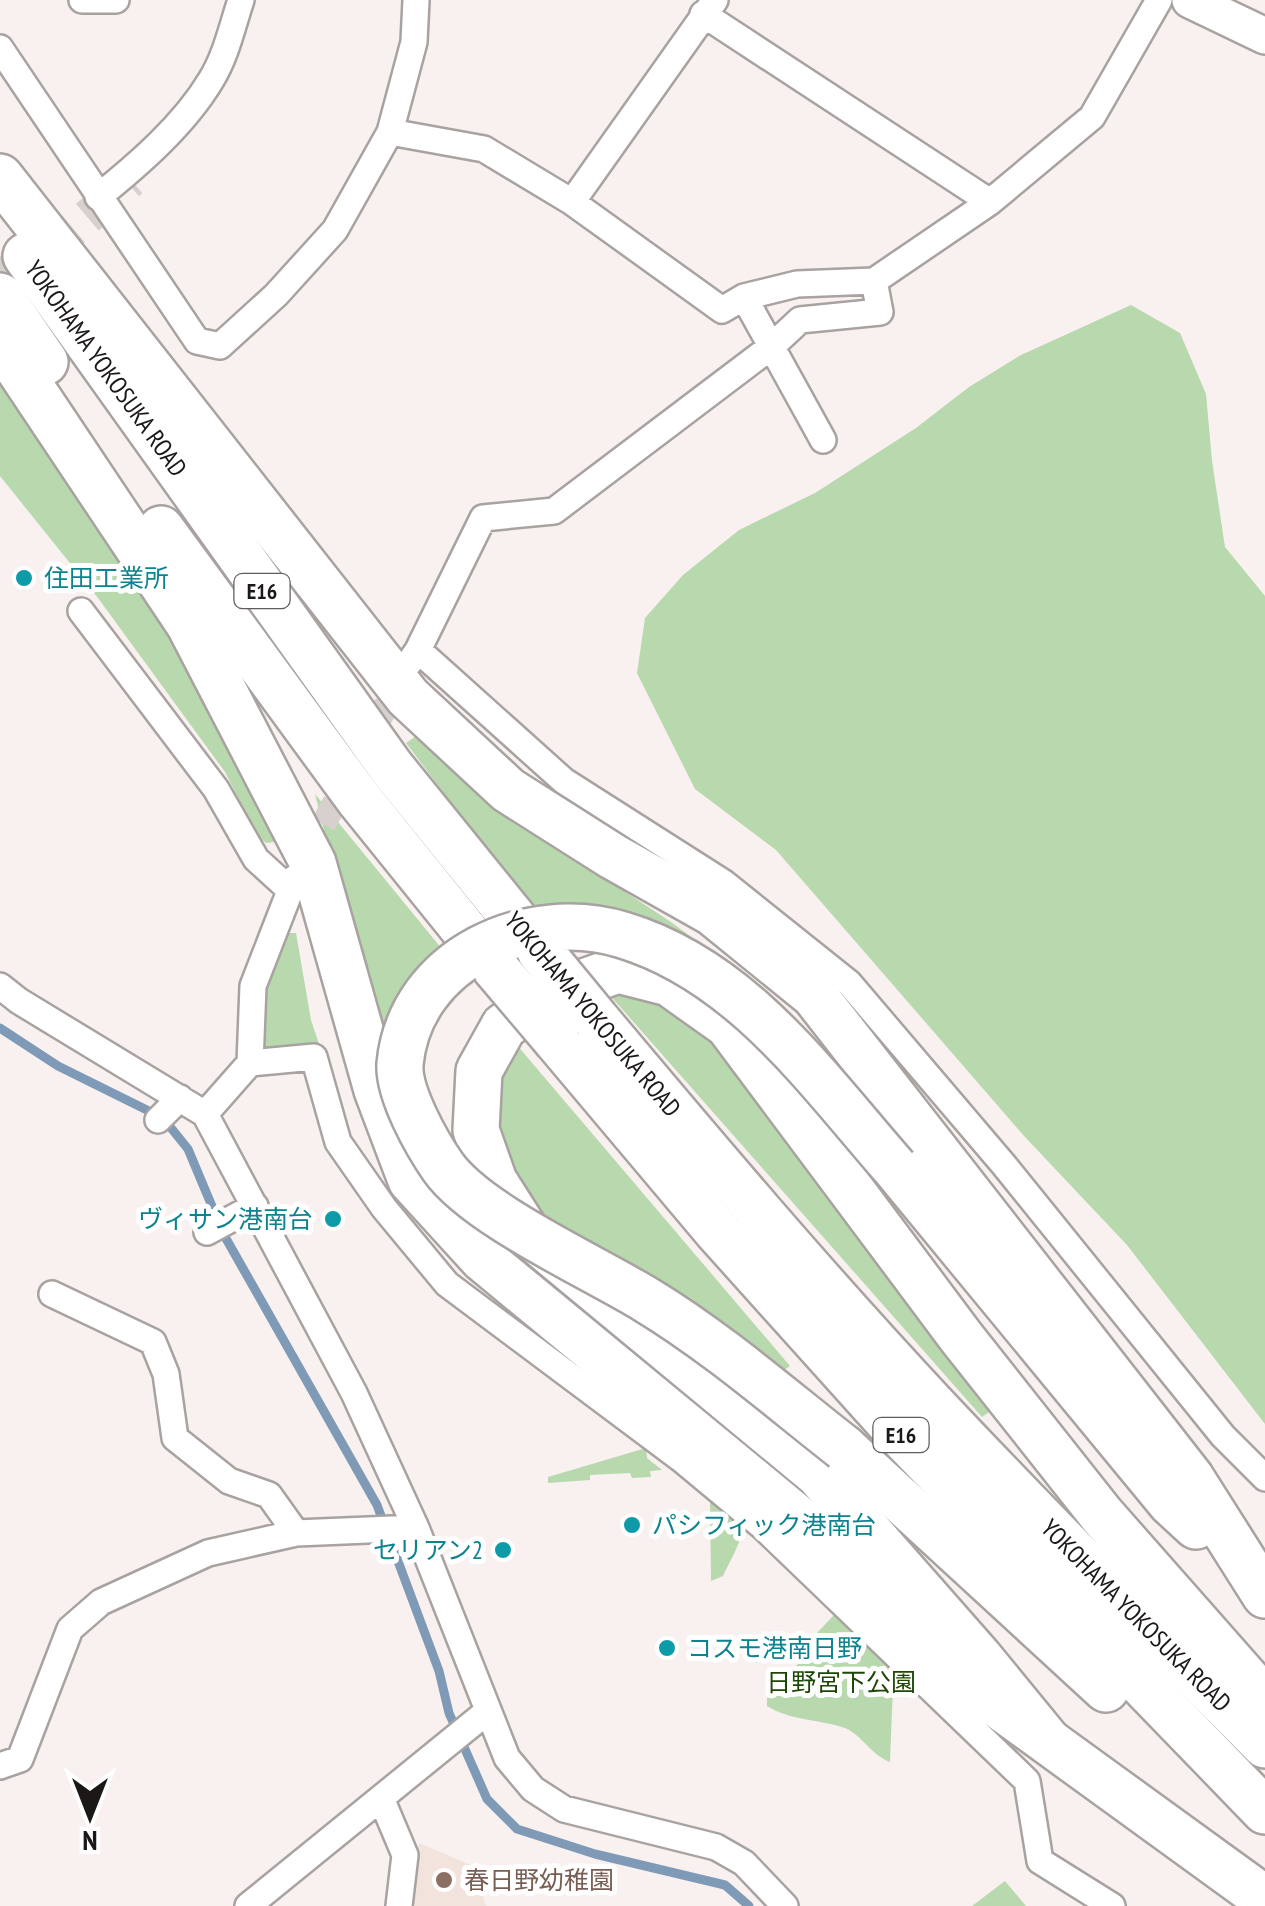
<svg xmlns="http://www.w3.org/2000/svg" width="1265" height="1906" font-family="'PT Sans Narrow','Noto Sans JP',sans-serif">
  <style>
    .built { fill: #f2e3dd }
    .green { fill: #b8d8ad }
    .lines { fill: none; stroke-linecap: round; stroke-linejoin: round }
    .stream { stroke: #7e9ab7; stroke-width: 9 }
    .street-tunnel { stroke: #d7d0cf; stroke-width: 25; stroke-dasharray: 25 12; stroke-linecap: butt }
    .secondary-tunnel { stroke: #d7d0cf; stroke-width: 35; stroke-dasharray: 35 18; stroke-linecap: butt }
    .street-casing { stroke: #a8a2a0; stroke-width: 30 }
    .secondary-casing { stroke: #a8a2a0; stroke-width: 40 }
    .highway-casing { stroke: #a8a2a0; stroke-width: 50 }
    .street { stroke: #fff; stroke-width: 25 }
    .secondary { stroke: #fff; stroke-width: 35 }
    .highway { stroke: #fff; stroke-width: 45 }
    .highway-bridge-casing { stroke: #a8a2a0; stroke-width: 50; stroke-linecap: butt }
    .highway-bridge { stroke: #fff; stroke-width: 45 }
    .culture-dot { fill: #0f9aa8; stroke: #fff; stroke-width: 4 }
    .education-dot { fill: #8d6e63; stroke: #fff; stroke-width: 4 }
    .labels { text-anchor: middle; stroke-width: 10; stroke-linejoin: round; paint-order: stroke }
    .shield { fill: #fff; stroke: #5f5d5d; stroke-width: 2.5 }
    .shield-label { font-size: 22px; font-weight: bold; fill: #1b1817 }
    .street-label { font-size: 25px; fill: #1b1817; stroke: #fff }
    .culture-label { font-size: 25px; fill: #0d838f; stroke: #fff; text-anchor: start }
    .park-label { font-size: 25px; fill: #1d4706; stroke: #fff }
    .education-label { font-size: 25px; fill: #785e54; stroke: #fff; text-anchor: start }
  </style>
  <rect width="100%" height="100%" fill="#f8f1ef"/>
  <!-- built -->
  <path class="built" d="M419 1843 473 1866 486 1906H406Z"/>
  <!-- green -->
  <path class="green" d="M1131 305 1180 333 1206 394 1212 461 1225 547 1265 596V1424L1127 1245 1025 1137 776 850 695 789 637 673 645 618 683 575 739 530 815 493 916 428 969 387 1021 355Z
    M0 361 170 618 242 757 275 839 274 842 266 843 257 835 225 772 98 598 0 476Z
    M416 736 488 801 671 922 769 994 907 1151 625 921 530 907 406 743Z
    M315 794 442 949 386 1081Z
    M284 933H296L311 1020 320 1047 262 1052 269 971Z
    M631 990 713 1037 992 1410 982 1417 607 992Z
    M516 1044 790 1366 748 1396 532 1207 499 1165 492 1111 500 1063Z
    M646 1448 647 1458 662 1470 650 1471 651 1477 632 1478 630 1473 590 1475V1480L548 1483V1477Z
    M710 1495C750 1532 747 1527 723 1576L711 1581Z
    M834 1615 900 1675 893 1685 890 1762C871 1755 862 1735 845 1728 819 1719 791 1721 767 1706V1698L816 1644 815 1635Z
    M1005 1881 1026 1906H972Z"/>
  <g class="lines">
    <!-- stream -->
    <path class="stream" d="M0 1028 58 1066 163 1118 188 1149 224 1235 377 1505 439 1671 449 1713 487 1799 517 1829 595 1854 725 1885 749 1906"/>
    <!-- street-tunnel -->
    <path class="street-tunnel" d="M306 857 402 676"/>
    <!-- secondary-tunnel -->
    <path class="secondary-tunnel" d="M0 277 65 236 131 180"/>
    <defs>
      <path id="street" d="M82 0H116
        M416 0 414 42 390 132 484 149 572 202 715 0
        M703 14 990 202
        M0 48 197 341 220 346 276 295 335 230 390 132
        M98 197C139 164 184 125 211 80 226 56 232 27 241 0
        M572 202 722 310 744 297 797 284 874 281 990 202 1092 117 1159 0
        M744 297 823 440
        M81 611 216 789 256 859 290 890
        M418 650 483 518 554 511 772 346 800 320 880 312 874 281
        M409 663 418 650 564 781 724 883 849 983 1004 1165 1223 1436 1265 1478
        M0 986 19 1001 205 1114 354 1393 416 1528 507 1758 533 1789 564 1809 716 1847 744 1863 785 1906
        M250 1063 314 1057 338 1142 384 1208 447 1284 681 1459 763 1527 1027 1781 1040 1861 1112 1906
        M205 1114 250 1063 253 986 295 878
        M158 1120 180 1098
        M207 1232 255 1206
        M52 1294 153 1342 166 1374 175 1438 229 1481 269 1495 296 1533
        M0 1766 20 1759 70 1629 101 1602 208 1553 296 1533 416 1528
        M381 1798 405 1855 399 1906
        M248 1906 488 1711"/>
      <path id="secondary" d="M1190 0 1265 36"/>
      <g id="highway">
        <path d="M0 177 408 697 508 790 612 856 713 913 814 995 1191 1478 1265 1595"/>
        <path id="s1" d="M26 256 391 767 540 951"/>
        <path d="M0 296 45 362"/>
        <path d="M0 341 189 624 313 863 377 1090 411 1180 483 1259 800 1520 937 1661 1265 1899"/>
        <path d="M161 529 358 798 496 969"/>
        <path id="s2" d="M596 1019C705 1149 815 1279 931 1403 1040 1519 1152 1632 1265 1745"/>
        <path d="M557 1041 717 1231 895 1429 1265 1811"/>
        <path d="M895 1168 1171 1503 1196 1526"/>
        <path d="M844 1448 1106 1689"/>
        <path d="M1047 1740 979 1657 818 1474 527 1233 494 1181 476 1130 479 1071 504 1026 558 991 618 970 669 983 728 1025 961 1337 1101 1514 1265 1700"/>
      </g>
    </defs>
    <!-- street casing -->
    <use href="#street" class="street-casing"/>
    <!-- secondary casing -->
    <use href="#secondary" class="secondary-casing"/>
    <!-- highway casing -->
    <use href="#highway" class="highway-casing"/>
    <!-- street -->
    <use href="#street" class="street"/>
    <!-- secondary -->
    <use href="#secondary" class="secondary"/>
    <!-- highway -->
    <use href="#highway" class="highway"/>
    <defs>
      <path id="highway-bridge" d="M540 951 596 1019
        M496 969 557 1041
        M844 1448C779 1397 716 1342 645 1299 591 1266 477 1215 443 1167 427 1144 398 1093 400 1064 410 958 529 906 623 935 742 971 817 1079 895 1168"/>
    </defs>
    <!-- highway-bridge casing -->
    <use href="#highway-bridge" class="highway-bridge-casing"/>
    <!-- highway-bridge -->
    <use href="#highway-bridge" class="highway-bridge"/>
  </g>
  <!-- markers -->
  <g class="culture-dot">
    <circle cx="24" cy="578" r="10"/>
    <circle cx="333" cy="1219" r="10"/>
    <circle cx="632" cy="1525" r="10"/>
    <circle cx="503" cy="1550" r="10"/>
    <circle cx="667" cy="1648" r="10"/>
  </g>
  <circle class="education-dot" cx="444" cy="1880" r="10"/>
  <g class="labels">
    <!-- shield labels -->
    <g class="shield">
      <rect x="234.5" y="574" width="55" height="34" rx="8"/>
      <rect x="873.5" y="1418" width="55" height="34" rx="8"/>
    </g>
    <g class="shield-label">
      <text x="262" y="599">E16</text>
      <text x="901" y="1443">E16</text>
    </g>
    <!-- street labels -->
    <g class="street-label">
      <text dy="9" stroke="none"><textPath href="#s1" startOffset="138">YOKOHAMA YOKOSUKA ROAD</textPath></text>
      <text transform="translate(593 1014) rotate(50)" y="9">YOKOHAMA YOKOSUKA ROAD</text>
      <text dy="9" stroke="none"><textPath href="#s2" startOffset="805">YOKOHAMA YOKOSUKA ROAD</textPath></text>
    </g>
    <!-- culture labels -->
    <g class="culture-label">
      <text x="44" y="587">住田工業所</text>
      <text x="313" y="1228" text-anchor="end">ヴィサン港南台</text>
      <text x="652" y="1534">パシフィック港南台</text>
      <text x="483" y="1559" text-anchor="end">セリアン2</text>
      <text x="687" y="1657">コスモ港南日野</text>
    </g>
    <!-- park labels -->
    <g class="park-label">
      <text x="841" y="1691">日野宮下公園</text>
    </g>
    <!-- education labels -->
    <g class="education-label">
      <text x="464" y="1889">春日野幼稚園</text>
    </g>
  </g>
  <!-- north arrow -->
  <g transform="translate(90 1816) rotate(180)" stroke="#ffffff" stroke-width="8" paint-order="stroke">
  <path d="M0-8L18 38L0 25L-18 38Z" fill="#1b1817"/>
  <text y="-15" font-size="28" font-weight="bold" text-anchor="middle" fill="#1b1817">N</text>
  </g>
</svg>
